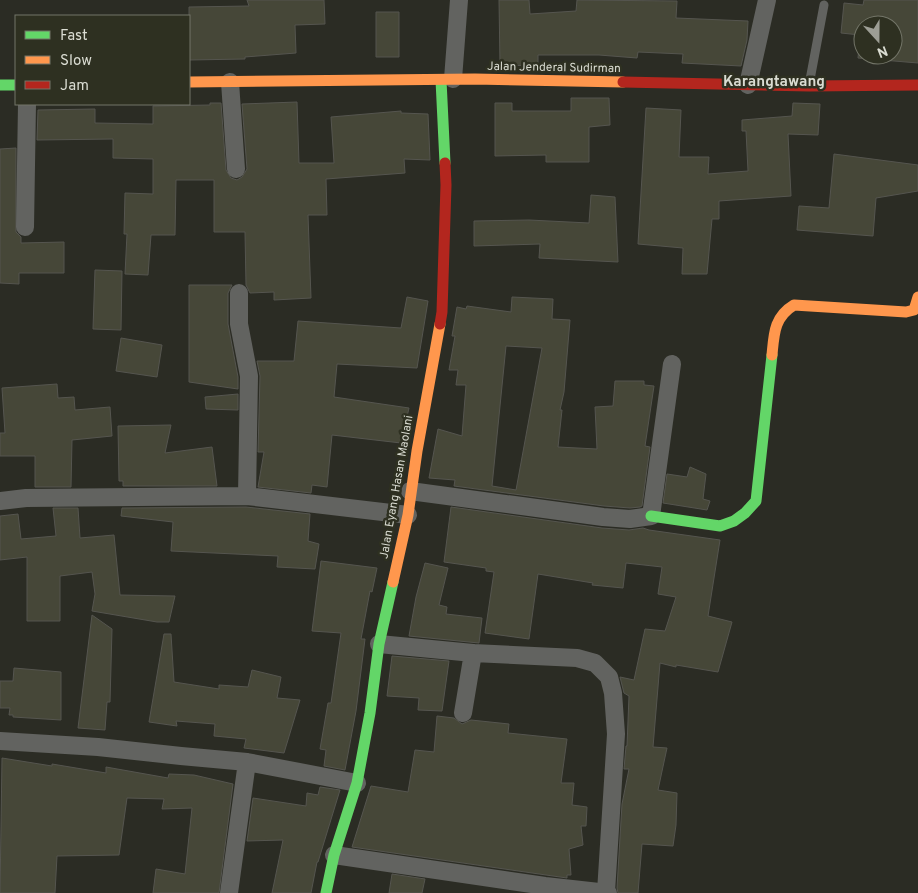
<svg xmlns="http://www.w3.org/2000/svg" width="918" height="893" font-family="Overpass,sans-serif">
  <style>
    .building { fill: #464738; stroke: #55554f; fill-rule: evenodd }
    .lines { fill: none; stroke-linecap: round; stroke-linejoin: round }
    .lane { stroke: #626360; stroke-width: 9 }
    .street { stroke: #626360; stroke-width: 18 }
    .fast { stroke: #63d668; stroke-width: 11 }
    .slow { stroke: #ff974d; stroke-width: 11 }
    .jam { stroke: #b3261e; stroke-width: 11 }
    .labels { text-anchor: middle; stroke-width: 5; stroke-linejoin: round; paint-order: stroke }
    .street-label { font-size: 12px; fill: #dadcd2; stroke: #2e3021 }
    .quarter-label { font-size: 15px; font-weight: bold; fill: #dadcd2; stroke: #2e3021 }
  </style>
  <rect width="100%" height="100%" fill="#2b2c24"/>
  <!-- building -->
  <path class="building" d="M247 0H324L325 24 295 25 296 53 245 57V59L189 60V7L249 6Z
    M499 0H529L530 14 576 11 577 0 677 1 676 18 748 21 747 40 741 66 682 63 683 54 638 52 637 58 599 55H538V66L500 65Z
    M864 0H918V63L858 58 860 35 841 33 844 3 863 5ZM863 25H893V55H863Z
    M376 12H399V57H376Z
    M571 98H609L610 125 589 127V162H546V155L495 156V103H512V111H571Z
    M297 102 299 163H334L331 117 401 111V113L428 114 430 160 404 159 405 173 326 179 327 215H308L311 298 274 300V292L250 293 246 285 245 232H214V180H176L175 235H151L148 275 125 274 127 234H124L125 193 153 194V159L113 158V139L37 140 38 110 95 109V123L153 124V106L210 105V103H221L226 170 231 178 237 180 242 177 247 169 242 104Z
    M793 103 820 104 818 135 788 134 791 196 719 201V219H712L707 274H682L683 248 638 244 646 108 681 110 679 157H709L708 174 748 171 746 131H742V120L792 116Z
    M16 148V232L21 237V243L64 242V273H19V284L0 283V149Z
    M834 154 918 165V191L876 198 873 236 797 230 799 206 829 208Z
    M591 195 615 197 618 262 539 258 540 244 474 246V221L529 220 589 223Z
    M95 270 122 271 121 330 93 329Z
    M189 285H232L228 293V324L238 377V389L189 382Z
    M407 297 428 301 417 368 337 364 334 397 409 408 401 443 332 435 327 487 312 485 311 493 258 487 264 452H258L260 376 257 361H294L298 321 401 328Z
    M512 297 553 299 552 319 570 320 564 392 560 410H562L558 447 597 449 595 407 613 406 615 381H644V385L654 386 645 446 650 447 642 506 640 507 630 508 604 506 454 486 455 480 429 478 438 429 462 436 466 385H456L458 370H449L455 336H452L457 307 466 309 467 306 511 312ZM506 346 542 348 516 490 492 486Z
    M121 338 162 345 157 377 116 371Z
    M57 384 58 398 74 397 75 410 110 407 112 436 72 440 71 487H35V456H0V433H5L2 388Z
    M238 394V410L206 409 205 397Z
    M171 425 165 453 212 447 217 486H123V481H119L118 426Z
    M690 467 706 474 703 499 710 501 707 510 663 503 667 474 687 477Z
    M246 507 310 514 308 541 319 544 315 569 277 567 278 556 171 551 173 522 121 516 122 508Z
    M451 507 602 528 629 530 643 528 649 530 720 540 708 616 732 622 718 672 676 665V667L660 663 653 747 667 748 658 790 677 793 676 825 673 846 642 844 638 893H618L617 888 622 804 629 769H624L626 746H627L629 696 624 693 620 677 634 680 645 629 665 631 676 597 658 594 662 567 626 563 623 588 592 585 593 583 538 574 529 639 485 633 494 572 486 571V568L444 562Z
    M53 508H78L80 538 114 535 120 595 175 596 169 622H157L92 611 95 594 92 572 60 576V621H27V557L0 560V516L18 514 21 539 56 536Z
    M321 561 377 568 372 592 370 591 361 639H365L356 711 345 770 324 766 326 750 320 749 328 703H331L341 633 312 631Z
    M425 563 448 568 439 605 447 607 446 614 482 618 479 643 409 636 416 597Z
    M92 615 112 629 110 702H107L105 730 78 728Z
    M164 634H171L174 682 219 689V685L248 687 252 670 281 677 277 698 300 700 284 753 244 748 246 739 214 736 215 724 176 721 177 726 149 722Z
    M392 656 449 661 442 711 418 710 419 698 387 696Z
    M14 668 61 672V720L13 717V715H9L10 708H0V681H13Z
    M437 716 454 718 462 724 471 720 509 724 508 733 567 739 561 783H574L572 805 587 807 586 826H581L583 845 569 849 571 875H567V878L546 875 352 847 371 786 408 792 415 750 434 752Z
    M2 758 52 766V764L106 773V767L168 778 169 774 194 775 233 784 219 893H153L156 869 185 874 192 808 162 809 164 799 127 798 119 855 57 856 55 893H0Z
    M320 787 340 790 318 862H317L311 893H272L283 840 247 841 253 798 306 806 307 793 318 795Z
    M392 874 425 879 422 893H389Z"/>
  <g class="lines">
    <!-- lane -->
    <path class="lane" d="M809 85 824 5"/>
    <!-- street -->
    <path class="street" d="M453 79 459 0
      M230 82 236 169
      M748 85 767 0
      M25 227 27 104
      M239 293V324L249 376 247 496
      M410 491 603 517 630 519 651 516 672 364
      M0 501 26 498 247 496 408 515
      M379 644 473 653 577 658 595 663 609 677 613 693 616 734 606 892
      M463 713 473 653
      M0 741 98 747 181 756 247 762 357 783
      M334 855 545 886 608 893
      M229 893 247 762"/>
    <!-- fast -->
    <path class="fast" d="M441 80 445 163
      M0 85H16
      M651 516 720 526 734 521 745 513 756 501 772 355
      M326 893 334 855 357 783 370 713 379 644 393 582"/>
    <!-- slow -->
    <path class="slow" d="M189 82 475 79 623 82
      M772 355C774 334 774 317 794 305L906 312 914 310 918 297
      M393 582 408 515 417 451 440 324"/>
    <!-- jam -->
    <path class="jam" d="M623 82 809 86 918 85
      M440 324 442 312 446 185 445 163"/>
  </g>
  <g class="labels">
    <!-- street labels -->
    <g class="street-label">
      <text transform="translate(554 67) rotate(1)" y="4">Jalan Jenderal Sudirman</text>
      <text transform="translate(396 487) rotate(-80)" y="4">Jalan Eyang Hasan Maolani</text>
    </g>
    <!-- quarter labels -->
    <g class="quarter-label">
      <text x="774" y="86">Karangtawang</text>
    </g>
  </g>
  <!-- legend -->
  <rect x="15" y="15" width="175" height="90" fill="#2e3021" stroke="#737568"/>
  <rect x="25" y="31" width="25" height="8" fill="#63d668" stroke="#737568"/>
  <text x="60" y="40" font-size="15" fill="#dadcd2">Fast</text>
  <rect x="25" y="56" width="25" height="8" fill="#ff974d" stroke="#737568"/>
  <text x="60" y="65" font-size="15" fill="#dadcd2">Slow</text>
  <rect x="25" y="81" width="25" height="8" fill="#b3261e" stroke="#737568"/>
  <text x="60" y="90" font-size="15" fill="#dadcd2">Jam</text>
  <!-- north arrow -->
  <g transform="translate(878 40) rotate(159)"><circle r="24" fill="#2e3021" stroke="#737568"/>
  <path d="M0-4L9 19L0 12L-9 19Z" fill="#9d9e95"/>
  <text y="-8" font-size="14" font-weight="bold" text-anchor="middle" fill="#dadcd2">N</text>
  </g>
</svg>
